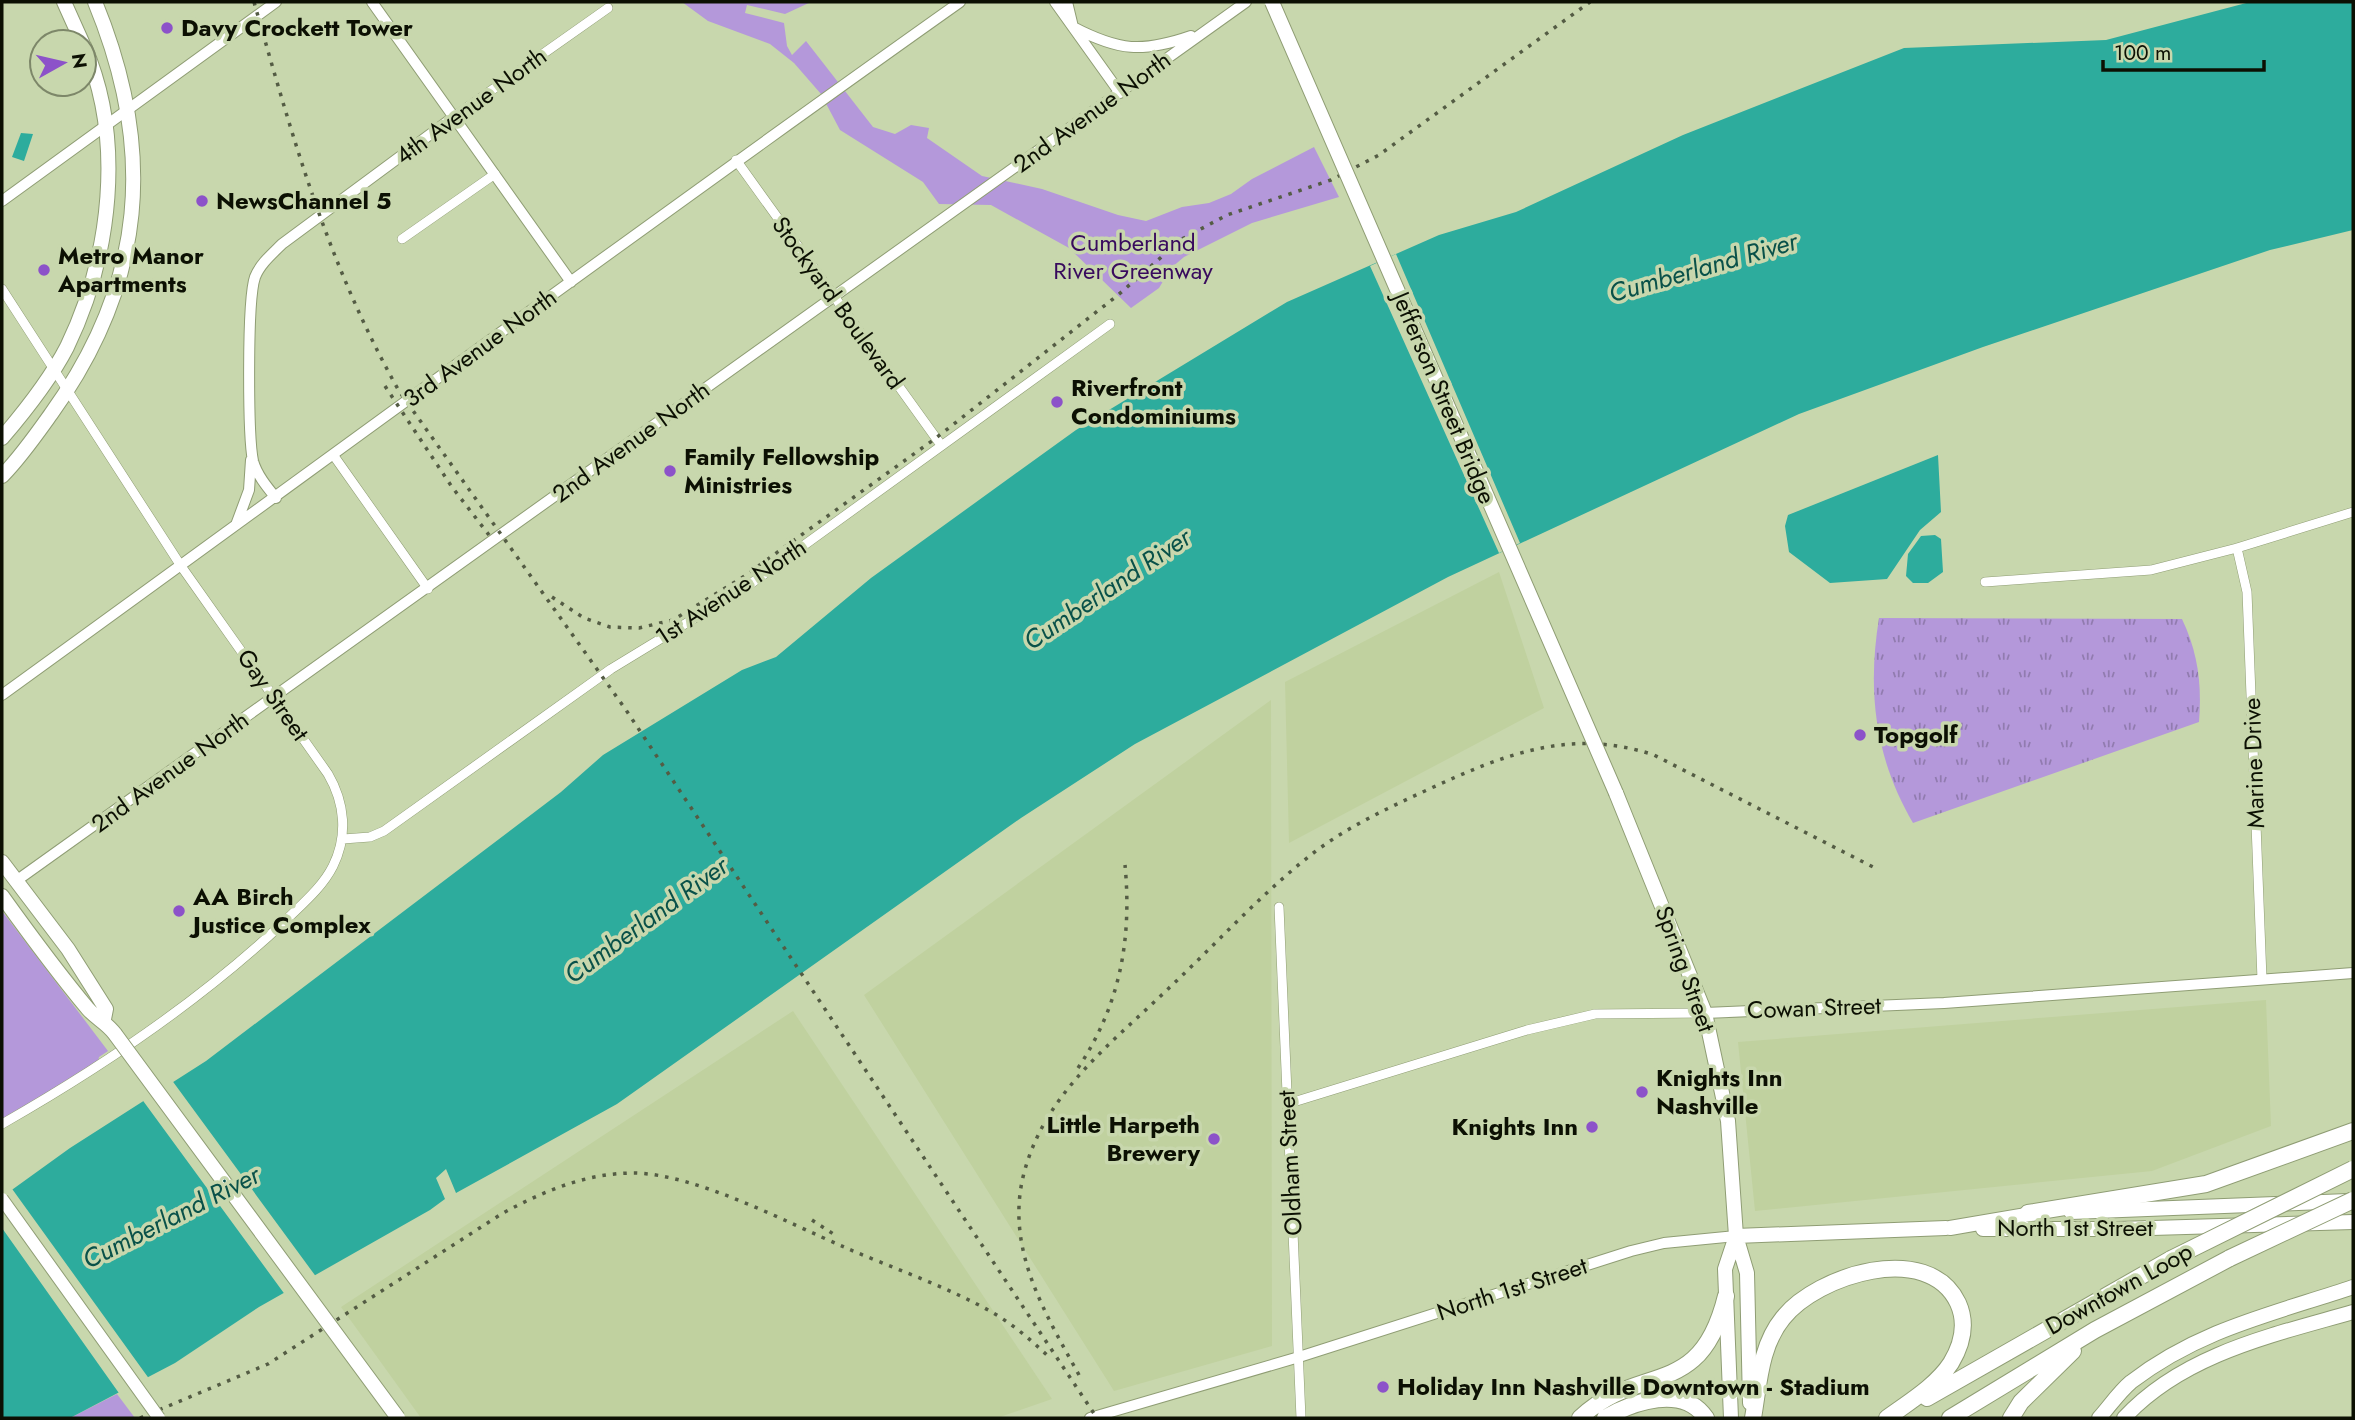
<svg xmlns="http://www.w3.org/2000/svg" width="2355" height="1420" font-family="Jost,sans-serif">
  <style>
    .built { fill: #c0d19f }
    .grass { fill: url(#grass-tufts) }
    .park { fill: #b498da }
    .water { fill: #2dac9d }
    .pier { fill: #c8d7ad }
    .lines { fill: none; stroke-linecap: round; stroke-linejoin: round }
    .minor-casing { stroke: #8f9d74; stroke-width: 10 }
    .tertiary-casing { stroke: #8f9d74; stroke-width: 12 }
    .primary-casing { stroke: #8f9d74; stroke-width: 16 }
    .motorway-casing { stroke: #8f9d74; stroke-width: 18 }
    .minor { stroke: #fff; stroke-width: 9 }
    .tertiary { stroke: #fff; stroke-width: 10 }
    .primary { stroke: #fff; stroke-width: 14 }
    .motorway { stroke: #fff; stroke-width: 16 }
    .rail { stroke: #545c44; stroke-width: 3.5; stroke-dasharray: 3.5 7; stroke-linecap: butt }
    .secondary-bridge-casing { stroke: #8f9d74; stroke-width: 14; stroke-linecap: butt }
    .primary-bridge-casing { stroke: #8f9d74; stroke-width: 16; stroke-linecap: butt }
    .motorway-bridge-casing { stroke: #8f9d74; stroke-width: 18; stroke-linecap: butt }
    .secondary-bridge { stroke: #fff; stroke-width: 12 }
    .primary-bridge { stroke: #fff; stroke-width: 14 }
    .motorway-bridge { stroke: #fff; stroke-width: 16 }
    .poi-dot { fill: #8c52c9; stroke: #c8d7ad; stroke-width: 2.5 }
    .labels { text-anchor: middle; stroke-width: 7; stroke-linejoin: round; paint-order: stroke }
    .poi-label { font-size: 24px; font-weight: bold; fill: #0c1003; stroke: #c8d7ad; text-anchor: start }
    .street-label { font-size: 24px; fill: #0c1003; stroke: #c8d7ad }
    .park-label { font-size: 24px; fill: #380a5d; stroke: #c8d7ad }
    .water-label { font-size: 26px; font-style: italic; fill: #095149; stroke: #c8d7ad }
  </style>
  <defs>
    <pattern id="grass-tufts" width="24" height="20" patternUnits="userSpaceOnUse" patternTransform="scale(1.75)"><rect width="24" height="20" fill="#b498da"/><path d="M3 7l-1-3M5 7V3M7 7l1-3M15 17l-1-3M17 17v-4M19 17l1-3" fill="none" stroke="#917baf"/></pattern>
  </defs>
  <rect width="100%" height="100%" fill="#c8d7ad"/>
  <!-- built -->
  <path class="built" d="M1499 572 1544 708 1289 843 1285 682Z
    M1271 700 1272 1346 1114 1391 864 995Z
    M2266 1000 2271 1126 2152 1171 1755 1211 1738 1042Z
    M793 1011 1052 1399 997 1418H421L341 1307Z"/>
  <!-- grass -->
  <path class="grass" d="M1879 618 2182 619C2198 653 2202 684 2199 722L1913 823C1875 758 1867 692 1879 618Z"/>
  <!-- park -->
  <path class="park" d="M682 2H811L785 14 747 5 745 13 784 23 787 46 792 55 806 41 873 127 895 134 911 125 929 128 927 138 982 176 1042 189 1118 215 1146 221 1182 207 1209 203 1231 194 1252 179 1314 147 1339 197 1252 223 1184 257 1171 268 1159 288 1131 308 1069 248 991 205 939 204 923 182 840 130 821 94 794 63 770 44 708 21Z
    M2 911 108 1051 99 1057 98 1062 2 1120Z
    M117 1394 135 1418H70Z"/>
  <!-- water -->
  <path class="water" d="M2250 2H2353V230L2270 250 1983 347 1799 414 1448 577 1135 744 1021 818 617 1104 456 1193 446 1169 436 1178 445 1199 430 1210 259 1307 175 1363 70 1418H2V1197L70 1148 206 1061 561 792 603 755 742 670 776 657 871 578 1076 430 1287 302 1439 235 1516 212 1683 135 1904 48 2106 40Z
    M21 133 33 134 24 161 12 157Z
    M1938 455 1941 512 1920 530 1887 579 1830 583 1789 552 1785 526 1788 515Z
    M1935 535 1941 539 1943 572 1928 583H1913L1906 576 1908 554 1921 536Z"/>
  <!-- pier -->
  <path class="pier" d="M1396 254 1520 543 1499 553 1370 266Z
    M171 1079 317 1278 286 1296 141 1098Z
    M10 1186 150 1380 121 1396 2 1228V1193Z"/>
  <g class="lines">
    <defs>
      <path id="minor" d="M455 116 608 8
        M736 160 941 445
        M402 239 495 174
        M2 289 181 566 328 774C345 803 348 836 333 866 322 888 301 905 284 922 200 1001 102 1067 2 1124
        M334 456 428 589
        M2237 548 2247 592 2262 979
        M1985 582 2151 570 2237 548 2353 512
        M343 839 370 837 384 831 611 669 749 585 1110 324
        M1279 907 1301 1418
        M1287 1104 1527 1030 1595 1014 1705 1013"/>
      <path id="tertiary" d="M372 2 571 282
        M1055 2 1120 93
        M1067 2 1073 27C1119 51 1142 53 1191 36
        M2 201 276 2
        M276 498C267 487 257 475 253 461 248 436 247 300 255 277 260 264 272 254 282 244L455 116
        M236 525 249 490 251 460
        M2 695C321 464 638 230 960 2
        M16 881 1246 2
        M1705 1013 1944 1003 2353 973
        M1090 1418 1299 1357 1631 1251 1664 1243 1736 1236"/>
      <path id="primary" d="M64 2 82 42
        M2 438C26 410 50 380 67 347 111 256 125 139 84 46
        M2 476C20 458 36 435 51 414 146 282 156 150 95 2
        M1616 793 1705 1013 1728 1121 1736 1236 1747 1273 1750 1403
        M2 862 68 949 106 1009 104 1019
        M2 896C30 935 58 973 88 1009 97 1019 107 1023 115 1034
        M2071 1212 2348 1201
        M1950 1228 2037 1213
        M1983 1229H2118L2353 1222
        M1736 1236 1946 1228
        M1731 1418 1725 1269 1736 1236
        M2099 1418C2109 1407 2119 1392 2131 1382 2200 1329 2273 1314 2353 1287
        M2124 1418C2183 1354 2273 1335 2353 1312"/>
      <path id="motorway" d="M2028 1213 2206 1184 2353 1131
        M1927 1398 2171 1259
        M1580 1418C1640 1361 1700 1402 1726 1296
        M1605 1418C1633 1402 1683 1384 1706 1418
        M1753 1418C1759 1384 1760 1346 1783 1318 1817 1275 1928 1240 1958 1303 1967 1323 1963 1343 1951 1363 1936 1386 1909 1402 1887 1418
        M1950 1418 2095 1330 2230 1258
        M2011 1418 2021 1402 2073 1351"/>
    </defs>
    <!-- minor casing -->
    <use href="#minor" class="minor-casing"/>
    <!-- tertiary casing -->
    <use href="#tertiary" class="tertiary-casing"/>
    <!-- primary casing -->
    <use href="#primary" class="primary-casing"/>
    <!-- motorway casing -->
    <use href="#motorway" class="motorway-casing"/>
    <!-- minor -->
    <use href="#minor" class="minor"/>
    <!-- tertiary -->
    <use href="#tertiary" class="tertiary"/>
    <!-- primary -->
    <use href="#primary" class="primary"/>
    <!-- motorway -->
    <use href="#motorway" class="motorway"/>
    <!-- rail -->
    <path class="rail" d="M254 2C293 139 328 265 399 391L626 710 1097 1418
      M385 386 452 487 489 535
      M552 597 584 618 610 627 639 628 673 620 743 577 936 438 1118 295 1182 239 1227 215 1331 180 1379 155 1590 2
      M1078 1068C1120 1005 1132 940 1125 865
      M812 1220 838 1237
      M1079 1375C1045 1313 1006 1250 1023 1177 1043 1094 1110 1045 1169 988 1216 944 1261 894 1312 854 1347 827 1386 809 1427 790 1503 755 1570 727 1654 755L1875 868
      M140 1418 268 1364 503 1213C544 1191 586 1173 634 1173 696 1174 786 1222 844 1247 892 1268 949 1287 995 1314 1015 1326 1032 1341 1049 1357"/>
    <defs>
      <path id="secondary-bridge" d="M2 1199 159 1418"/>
      <path id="primary-bridge" d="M1272 2 1616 793
        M115 1034 398 1418"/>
      <path id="motorway-bridge" d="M2230 1258 2353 1200
        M2171 1259 2353 1169"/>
    </defs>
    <!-- secondary-bridge casing -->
    <use href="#secondary-bridge" class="secondary-bridge-casing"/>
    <!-- primary-bridge casing -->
    <use href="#primary-bridge" class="primary-bridge-casing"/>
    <!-- motorway-bridge casing -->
    <use href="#motorway-bridge" class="motorway-bridge-casing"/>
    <!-- secondary-bridge -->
    <use href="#secondary-bridge" class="secondary-bridge"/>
    <!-- primary-bridge -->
    <use href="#primary-bridge" class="primary-bridge"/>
    <!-- motorway-bridge -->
    <use href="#motorway-bridge" class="motorway-bridge"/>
  </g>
  <!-- markers -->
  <g class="poi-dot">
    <circle cx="167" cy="28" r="7"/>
    <circle cx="202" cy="201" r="7"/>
    <circle cx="44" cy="270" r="7"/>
    <circle cx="1057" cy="402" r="7"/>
    <circle cx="670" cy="471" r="7"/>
    <circle cx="1860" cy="735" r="7"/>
    <circle cx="179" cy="911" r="7"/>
    <circle cx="1642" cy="1092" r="7"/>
    <circle cx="1592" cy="1127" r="7"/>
    <circle cx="1214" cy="1139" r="7"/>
    <circle cx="1383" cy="1387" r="7"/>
  </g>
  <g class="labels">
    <!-- poi labels -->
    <g class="poi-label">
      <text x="181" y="36">Davy Crockett Tower</text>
      <text x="216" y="209">NewsChannel 5</text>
      <text x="58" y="264">Metro Manor<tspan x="58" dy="28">Apartments</tspan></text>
      <text x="1071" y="396">Riverfront<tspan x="1071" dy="28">Condominiums</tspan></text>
      <text x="684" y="465">Family Fellowship<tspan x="684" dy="28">Ministries</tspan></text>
      <text x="1874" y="743">Topgolf</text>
      <text x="193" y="905">AA Birch<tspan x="193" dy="28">Justice Complex</tspan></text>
      <text x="1656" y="1086">Knights Inn<tspan x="1656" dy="28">Nashville</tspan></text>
      <text x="1200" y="1133" text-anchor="end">Little Harpeth<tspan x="1200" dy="28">Brewery</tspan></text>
      <text x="1578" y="1135" text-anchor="end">Knights Inn</text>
      <text x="1397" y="1395">Holiday Inn Nashville Downtown - Stadium</text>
    </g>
    <!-- street labels -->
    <g class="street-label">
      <text transform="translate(471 106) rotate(-36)" y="8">4th Avenue North</text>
      <text transform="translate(1092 112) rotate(-36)" y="8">2nd Avenue North</text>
      <text transform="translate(838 303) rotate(54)" y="8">Stockyard Boulevard</text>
      <text transform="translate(480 348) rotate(-36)" y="8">3rd Avenue North</text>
      <text transform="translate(1444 398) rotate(67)" y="8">Jefferson Street Bridge</text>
      <text transform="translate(631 442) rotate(-36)" y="8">2nd Avenue North</text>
      <text transform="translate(731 592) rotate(-33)" y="8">1st Avenue North</text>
      <text transform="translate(273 695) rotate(55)" y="8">Gay Street</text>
      <text transform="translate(2254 763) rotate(-92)" y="8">Marine Drive</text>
      <text transform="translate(170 772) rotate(-36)" y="8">2nd Avenue North</text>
      <text transform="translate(1685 969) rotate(70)" y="8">Spring Street</text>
      <text transform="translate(1814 1008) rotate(-2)" y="8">Cowan Street</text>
      <text transform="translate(1290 1163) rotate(-93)" y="8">Oldham Street</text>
      <text x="2075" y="1236">North 1st Street</text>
      <text transform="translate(1512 1289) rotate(-18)" y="8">North 1st Street</text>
      <text transform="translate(2119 1289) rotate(-29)" y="8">Downtown Loop</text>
    </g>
    <!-- park labels -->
    <g class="park-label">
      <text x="1133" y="251">Cumberland<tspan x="1133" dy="28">River Greenway</tspan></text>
    </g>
    <!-- water labels -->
    <g class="water-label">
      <text transform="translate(1703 267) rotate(-16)" y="9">Cumberland River</text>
      <text transform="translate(1107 589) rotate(-34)" y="9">Cumberland River</text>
      <text transform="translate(646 920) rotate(-36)" y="9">Cumberland River</text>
      <text transform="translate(171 1217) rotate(-27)" y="9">Cumberland River</text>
    </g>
  </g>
  <!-- border -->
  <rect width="2355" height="1420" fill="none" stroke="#0c1003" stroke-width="7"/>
  <!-- north arrow -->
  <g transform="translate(63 63) rotate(82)"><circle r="33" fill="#c8d7ad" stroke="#7d8769" stroke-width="2"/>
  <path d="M0-5L12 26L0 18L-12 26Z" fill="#8c52c9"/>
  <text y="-10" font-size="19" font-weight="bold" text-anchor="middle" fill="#0c1003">N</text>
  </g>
  <!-- scale -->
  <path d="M2103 60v10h161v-10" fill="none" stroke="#0c1003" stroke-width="3.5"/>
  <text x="2114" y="60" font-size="21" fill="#0c1003" stroke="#c8d7ad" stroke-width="5" paint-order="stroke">100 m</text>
</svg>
